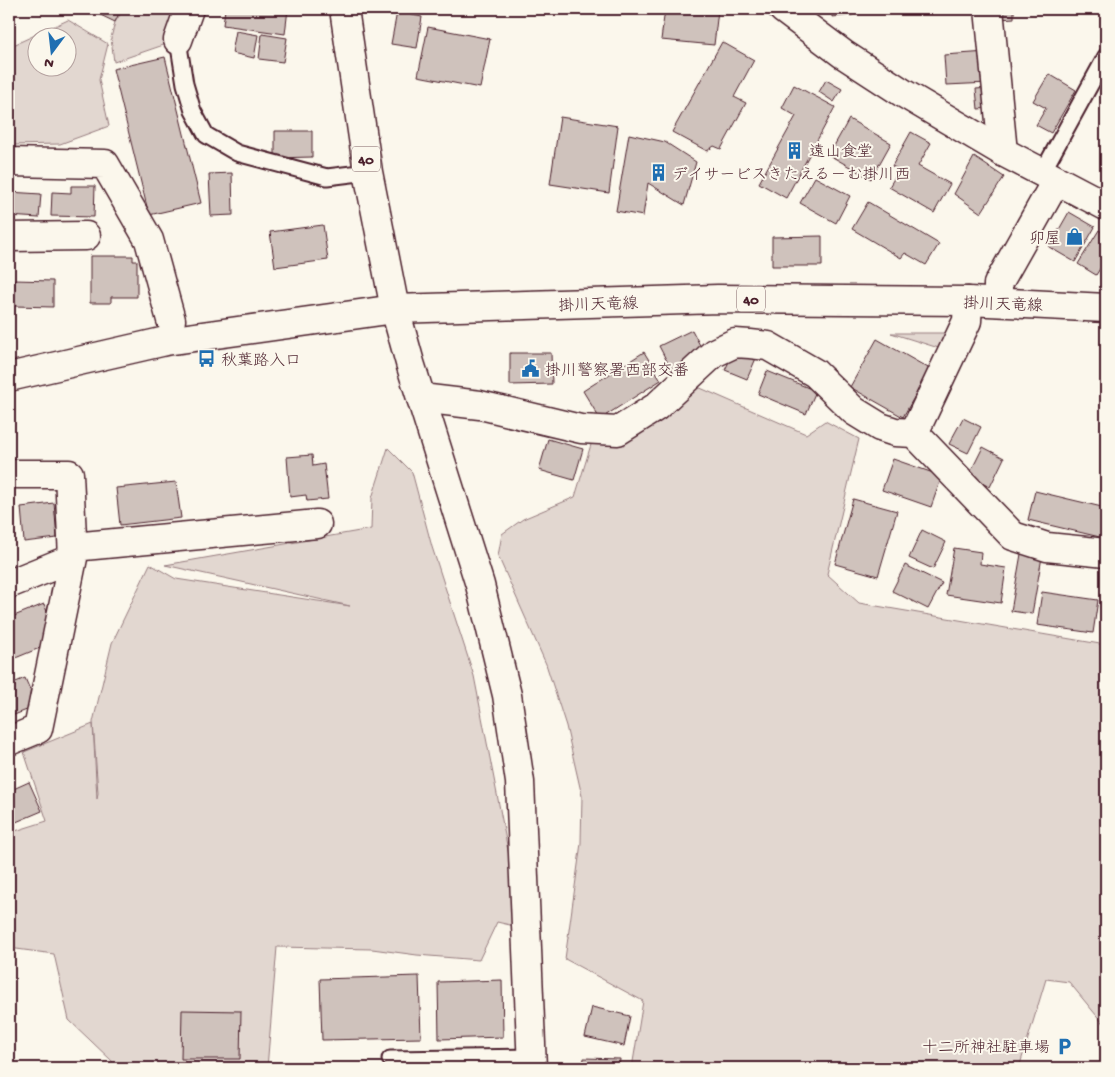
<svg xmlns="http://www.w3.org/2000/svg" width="1115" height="1077" font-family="'Gochi Hand','Klee One',sans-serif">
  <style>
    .green { fill: #e2d7d0; stroke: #967b7e; fill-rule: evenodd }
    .building { fill: #cfc2bc; stroke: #4a1f2b }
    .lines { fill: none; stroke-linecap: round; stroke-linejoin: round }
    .lane-casing { stroke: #4a1f2b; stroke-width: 19 }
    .street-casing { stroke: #4a1f2b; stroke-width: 31 }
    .secondary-casing { stroke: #4a1f2b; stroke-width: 31 }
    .primary-casing { stroke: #4a1f2b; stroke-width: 31 }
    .lane { stroke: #fbf7ec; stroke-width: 15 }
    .street { stroke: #fbf7ec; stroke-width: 28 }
    .secondary { stroke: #fbf7ec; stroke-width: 28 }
    .primary { stroke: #fbf7ec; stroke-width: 28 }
    .labels { text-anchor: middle; stroke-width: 4; stroke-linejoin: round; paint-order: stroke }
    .shield { fill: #fbf7ec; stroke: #7f6065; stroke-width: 1 }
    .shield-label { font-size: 15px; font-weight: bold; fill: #4a1f2b }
    .poi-label { font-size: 16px; fill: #4a1f2b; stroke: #fbf7ec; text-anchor: start }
    .street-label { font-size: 16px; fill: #4a1f2b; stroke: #fbf7ec }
  </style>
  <rect width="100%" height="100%" fill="#fbf7ec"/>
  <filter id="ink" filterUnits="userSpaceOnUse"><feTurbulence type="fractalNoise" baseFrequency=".02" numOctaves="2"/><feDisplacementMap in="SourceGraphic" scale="10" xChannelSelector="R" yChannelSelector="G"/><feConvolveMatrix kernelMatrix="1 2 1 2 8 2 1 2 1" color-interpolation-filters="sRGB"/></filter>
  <g filter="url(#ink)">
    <!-- green -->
    <path class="green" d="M124 9H187L178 40 114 62 111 38 115 22Z
      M68 20 108 44 99 80 109 126 60 144 9 145V47ZM38 38H68V68H38Z
      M891 333H952L945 350Z
      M698 387 806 434 825 421 859 439 827 574 859 603 1106 645V1027L1069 982 1046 979 1019 1068H632L643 1001 565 959 581 843 582 796 566 726 546 664 498 556 502 534 523 519 575 497 593 438 611 445Z
      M388 448 412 472 432 547 474 676 523 928 497 922 479 960 417 955 372 949 277 947 267 1068H116L112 1061 69 1020 54 954 9 948V833L47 821 24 752 93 724 97 799 98 793 93 722 112 643 150 564 176 579 350 606 165 565 371 529 372 498Z"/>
    <!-- building -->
    <path class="building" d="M88 9H121L115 22Z
      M225 9H288L285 34 223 25Z
      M665 9 718 10 714 45 661 40Z
      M832 9H852L853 15 832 17Z
      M856 9H917V10L856 12Z
      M999 9H1014V18L999 19Z
      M397 12 422 17 417 48 391 44Z
      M428 27 490 39 480 88 418 76Z
      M236 31 258 35 254 58 232 53Z
      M262 34 287 38 283 62 259 59Z
      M722 42 754 60 734 97 746 103 721 149 714 146 707 151 672 132Z
      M987 52 989 83 946 85 944 55Z
      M165 57 201 203 149 215 113 69Z
      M1049 74 1076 90 1051 133 1036 125 1046 108 1033 101Z
      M826 80 842 89 834 102 819 92Z
      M794 85 835 107 786 198 759 183 796 116 782 108Z
      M989 88 991 108 978 109 976 89Z
      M560 117 618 126 609 193 550 184Z
      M849 119 891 143 871 179 829 155Z
      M275 131H312V157L275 158Z
      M911 132 931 143 918 166 950 184 934 213 889 187 899 170 892 166Z
      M629 134 665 142 696 162 684 205 648 183 643 216 616 211Z
      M974 157 1004 177 981 213 954 194Z
      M232 173 233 215 211 216 209 174Z
      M815 177 850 196 836 223 800 203Z
      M71 186H95L94 217 51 216 52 192 71 193Z
      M9 192 41 194 39 218 9 216Z
      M868 202 939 244 926 265 905 253 901 258 852 229Z
      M1069 212 1095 227 1075 262 1049 247Z
      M323 225 328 260 275 267 270 232Z
      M1099 230 1106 235V259L1096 275 1078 264Z
      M822 236V266H772V237Z
      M90 256H133V261H137V297H111V303H90Z
      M14 280 53 281V307L14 306Z
      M692 330 705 355 672 371 659 346Z
      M877 339 930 369 903 417 850 387Z
      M736 347 757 356 747 379 725 370Z
      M644 352 661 380 600 419 583 391Z
      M510 353H551L552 384 510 385Z
      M767 371 816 391 806 414 758 394Z
      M963 418 981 427 968 453 949 444Z
      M548 439 583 449 574 480 539 470Z
      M983 447 1004 458 990 487 968 477Z
      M312 455 313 466 324 464 328 499 307 501 306 495 290 497 287 457Z
      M893 459 942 476 931 507 882 490Z
      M176 482 181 518 120 525 116 488Z
      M1035 491 1106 508V529L1104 538 1028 520Z
      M853 499 897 511 878 576 835 564Z
      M54 503 57 538 24 542 21 507Z
      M922 530 946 542 933 569 909 558Z
      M954 548 981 552 980 564 1006 568 1001 603 946 595Z
      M1021 554 1042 557 1032 614 1011 611Z
      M905 565 942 583 928 609 892 591Z
      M1042 592 1098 600 1093 633 1037 625Z
      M44 604 51 622 42 647 13 659 9 648V618Z
      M25 678 37 706 9 717V685Z
      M29 782 42 811 9 825V791Z
      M419 976 421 1038 322 1040 320 979Z
      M502 980 503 1037 439 1039 438 982Z
      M592 1007 630 1016 624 1046 585 1037Z
      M182 1010 241 1011 240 1059H181Z
      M584 1058 620 1059 619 1068H583Z"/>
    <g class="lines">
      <defs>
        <path id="lane" d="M178 40 185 84 193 111 206 135 237 153 327 177 368 172
          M1042 173 1106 56
          M390 1059 532 1057"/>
        <path id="street" d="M989 9 1003 152
          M178 40 189 9
          M9 162 105 164 149 240 171 320
          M9 237 86 236
          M998 302V284L1056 181
          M421 398 480 405 581 429 618 431 656 407 714 353 735 343 750 344 768 346 815 373 854 411 880 427 895 432 914 433 967 321 968 301
          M914 433 1013 536 1047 547 1106 553
          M9 474H69L73 558 38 729 9 741
          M73 547 317 524
          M9 584 73 558"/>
        <path id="secondary" d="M783 9 843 54 903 93 1003 152 1106 206
          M9 377 166 341 395 309 410 363 480 585 507 695 520 782 532 1068"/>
        <path id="primary" d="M344 9 368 172 395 309 718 299 968 301 1106 308"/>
      </defs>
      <!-- lane casing -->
      <use href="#lane" class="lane-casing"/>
      <!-- street casing -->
      <use href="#street" class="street-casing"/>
      <!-- secondary casing -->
      <use href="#secondary" class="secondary-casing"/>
      <!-- primary casing -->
      <use href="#primary" class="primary-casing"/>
      <!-- lane -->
      <use href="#lane" class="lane"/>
      <!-- street -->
      <use href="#street" class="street"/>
      <!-- secondary -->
      <use href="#secondary" class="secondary"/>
      <!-- primary -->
      <use href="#primary" class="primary"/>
    </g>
  </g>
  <!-- icons -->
  <defs>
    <symbol id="building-bare" viewBox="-9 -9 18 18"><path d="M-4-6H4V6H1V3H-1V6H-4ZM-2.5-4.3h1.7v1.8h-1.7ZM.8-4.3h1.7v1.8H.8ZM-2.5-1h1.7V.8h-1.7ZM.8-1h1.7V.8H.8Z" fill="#1f6fb2" stroke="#fbf7ec" stroke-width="2.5" paint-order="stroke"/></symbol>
    <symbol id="shop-bare" viewBox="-9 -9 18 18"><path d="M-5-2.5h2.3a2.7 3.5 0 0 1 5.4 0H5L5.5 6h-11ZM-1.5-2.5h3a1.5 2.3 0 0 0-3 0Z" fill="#1f6fb2" stroke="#fbf7ec" stroke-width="2.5" paint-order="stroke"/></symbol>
    <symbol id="bus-bare" viewBox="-9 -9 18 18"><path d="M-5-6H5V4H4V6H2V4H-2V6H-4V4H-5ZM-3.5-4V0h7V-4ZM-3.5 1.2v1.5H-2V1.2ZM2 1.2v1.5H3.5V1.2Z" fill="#1f6fb2" stroke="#fbf7ec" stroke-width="2.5" paint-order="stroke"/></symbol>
    <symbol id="civic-bare" viewBox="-9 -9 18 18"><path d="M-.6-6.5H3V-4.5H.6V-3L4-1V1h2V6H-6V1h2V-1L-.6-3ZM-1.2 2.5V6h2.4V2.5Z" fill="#1f6fb2" stroke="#fbf7ec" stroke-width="2.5" paint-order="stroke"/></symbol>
    <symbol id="parking-bare" viewBox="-9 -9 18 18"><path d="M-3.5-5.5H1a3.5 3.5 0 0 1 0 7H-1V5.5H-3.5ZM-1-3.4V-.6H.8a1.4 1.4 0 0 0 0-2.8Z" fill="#1f6fb2" stroke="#fbf7ec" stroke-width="2.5" paint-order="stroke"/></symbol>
  </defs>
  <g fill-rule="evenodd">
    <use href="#building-bare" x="782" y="138" width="25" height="25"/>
    <use href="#building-bare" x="646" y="160" width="25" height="25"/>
    <use href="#shop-bare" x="1062" y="224" width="25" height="25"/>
    <use href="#bus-bare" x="194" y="346" width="25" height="25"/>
    <use href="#civic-bare" x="518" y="356" width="25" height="25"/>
    <use href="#parking-bare" x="1052" y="1034" width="25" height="25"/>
  </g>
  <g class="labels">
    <!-- shield labels -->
    <g class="shield">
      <rect x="352" y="146.5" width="28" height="25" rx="4"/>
      <rect x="737" y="286.5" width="28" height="25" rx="4"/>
    </g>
    <g class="shield-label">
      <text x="366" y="164">40</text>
      <text x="751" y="304">40</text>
    </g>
    <!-- poi labels -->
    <g class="poi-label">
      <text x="809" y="156">遠山食堂</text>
      <text x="672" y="179">デイサービスきたえる－む掛川西</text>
      <text x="1061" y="243" text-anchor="end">卯屋</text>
      <text x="221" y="365">秋葉路入口</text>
      <text x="545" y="375">掛川警察署西部交番</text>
      <text x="1050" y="1052" text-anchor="end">十二所神社駐車場</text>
    </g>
    <!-- street labels -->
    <g class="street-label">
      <text transform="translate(598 303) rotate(-2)" y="6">掛川天竜線</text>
      <text transform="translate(1003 303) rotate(2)" y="6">掛川天竜線</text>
    </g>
  </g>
  <!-- margin -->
  <rect width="1115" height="1077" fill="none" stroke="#fbf7ec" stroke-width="30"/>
  <rect x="15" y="15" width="1085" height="1047" fill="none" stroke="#4a1f2b" stroke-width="2" filter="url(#ink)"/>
  <!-- north arrow -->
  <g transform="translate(52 52) rotate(195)"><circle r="24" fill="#fbf7ec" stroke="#b4a19f"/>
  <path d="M0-4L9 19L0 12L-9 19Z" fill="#1f6fb2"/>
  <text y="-8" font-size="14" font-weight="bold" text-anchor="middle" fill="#4a1f2b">N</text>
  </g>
</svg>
